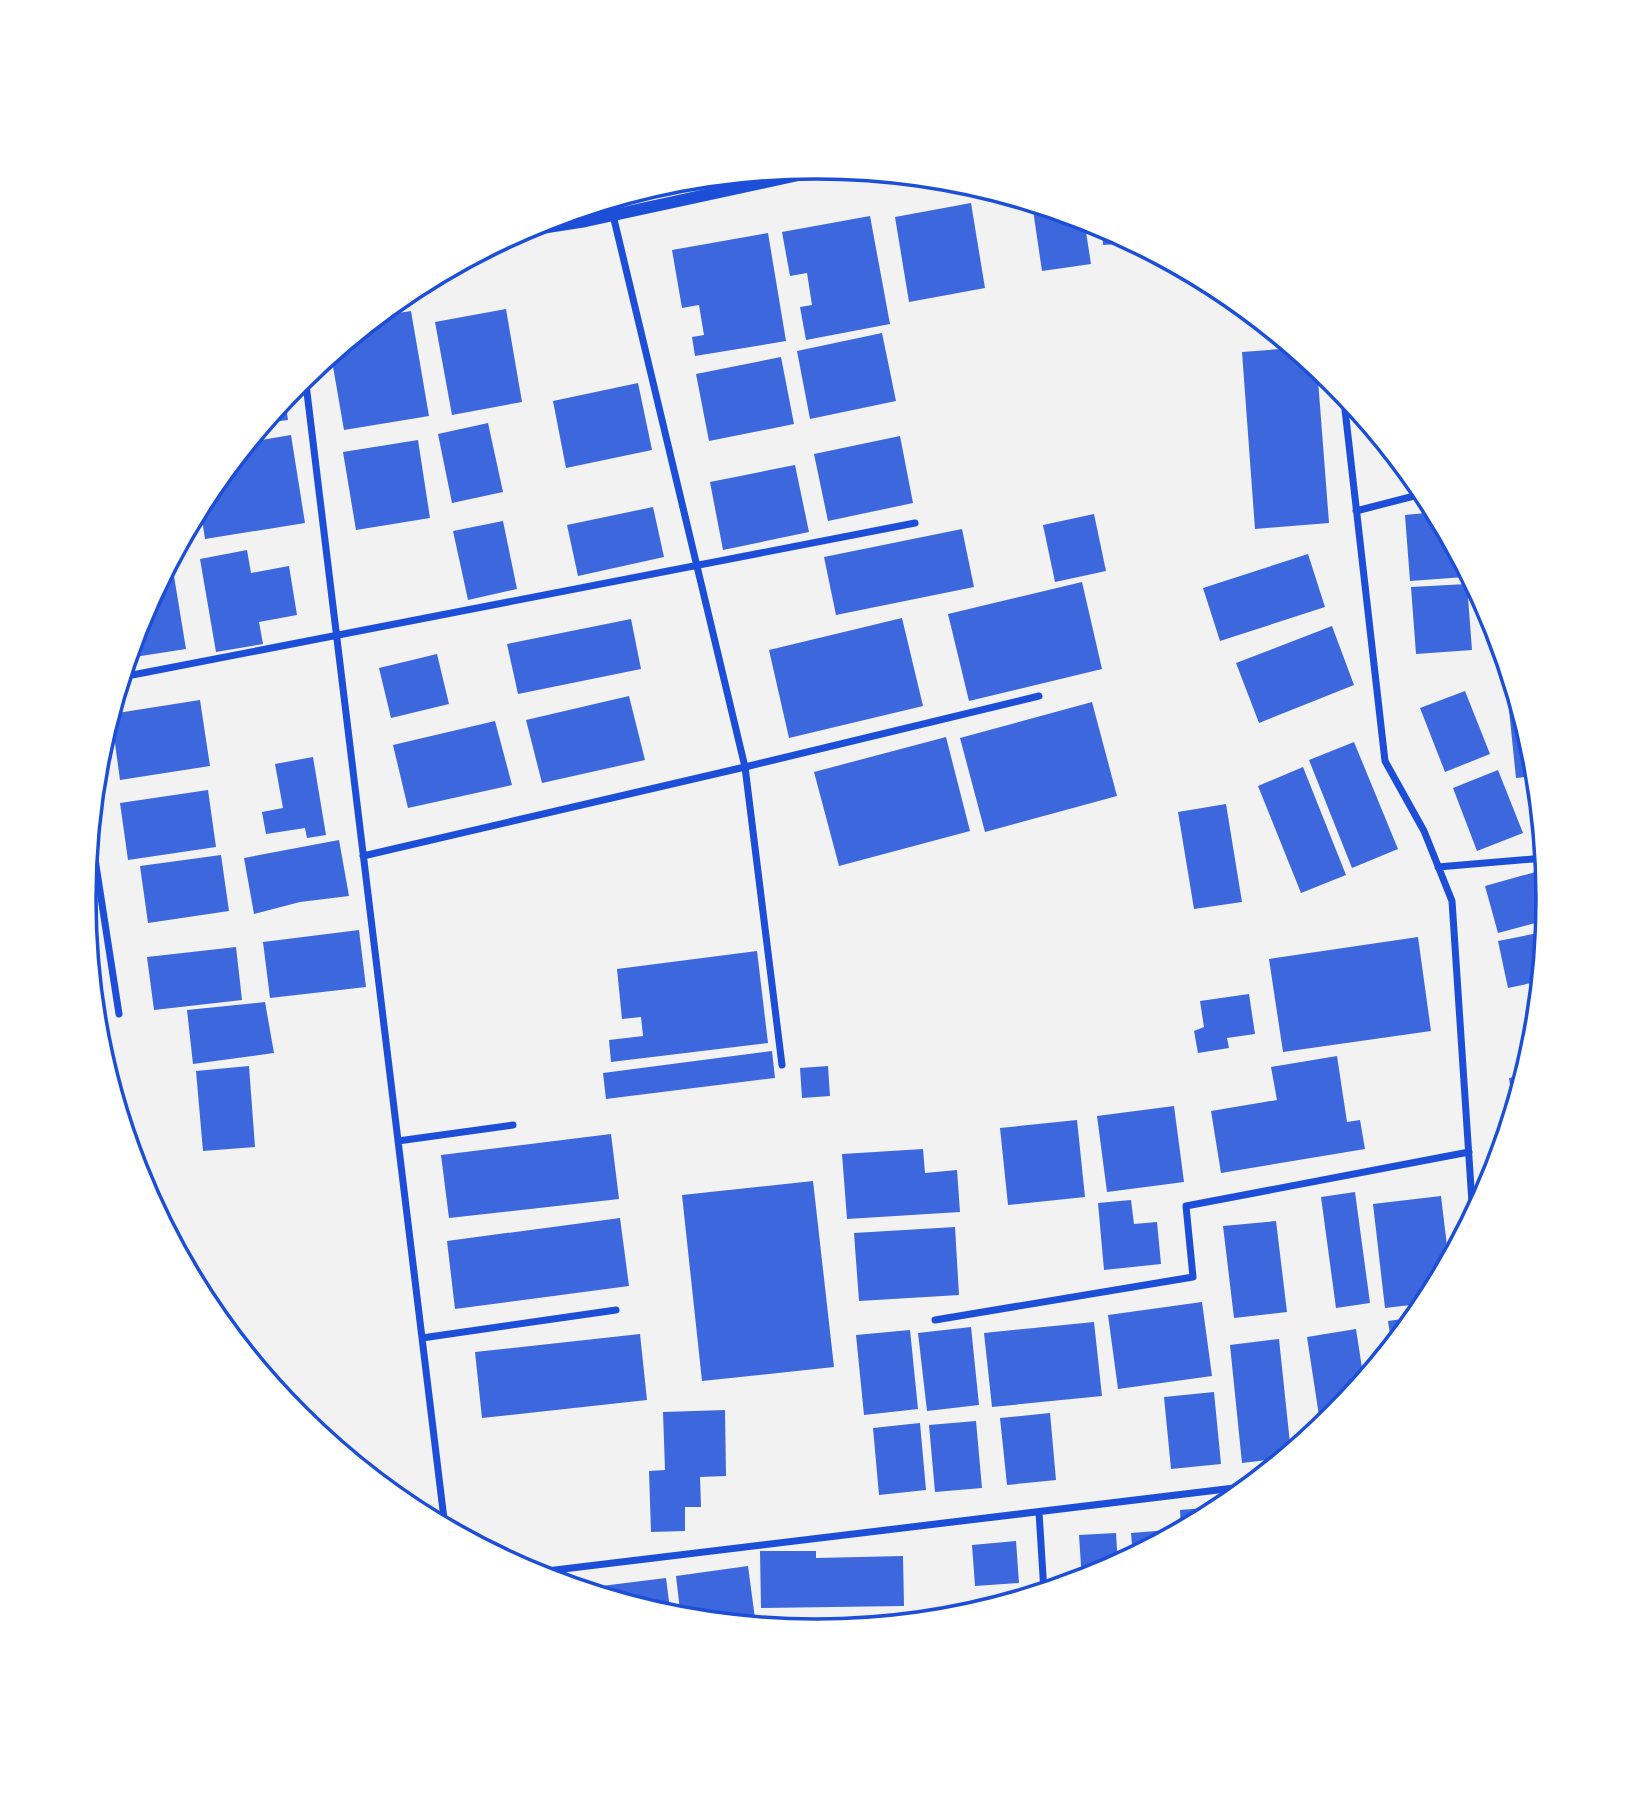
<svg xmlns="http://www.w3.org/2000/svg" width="1633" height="1799" font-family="'Golos Text',sans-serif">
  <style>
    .building { fill: #3d67dc }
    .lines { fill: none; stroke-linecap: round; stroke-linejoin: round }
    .minor { stroke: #1d4ed8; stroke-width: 7 }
    .tertiary { stroke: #1d4ed8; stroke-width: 12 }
    .rim { fill: none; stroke: #1d4ed8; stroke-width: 3.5 }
  </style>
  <rect width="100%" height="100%" fill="#f2f2f2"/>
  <!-- building -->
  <path class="building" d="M971 203 985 288 909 302 895 217Z
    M1032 203 1084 219 1091 264 1042 271Z
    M870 216 890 324 806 340 800 307 812 305 807 273 790 276 782 232Z
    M1102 225 1135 243 1103 245Z
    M768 233 786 341 695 356 692 337 704 335 699 305 682 308 672 250Z
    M506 309 522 402 452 415 435 322Z
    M411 311 429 416 344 430 331 355 378 316Z
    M882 333 896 401 810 419 797 351Z
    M1293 348 1317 367 1329 523 1255 529 1242 352Z
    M781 357 794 424 709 441 696 374Z
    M638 383 652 450 566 468 553 401Z
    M285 398 288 420 265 423Z
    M488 423 503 492 452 503 438 434Z
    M291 435 305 523 205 539 200 506 208 492 249 442Z
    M900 436 913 503 828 521 814 454Z
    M418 440 430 518 356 530 343 452Z
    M795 465 809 532 723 550 710 482Z
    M653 507 664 557 578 576 567 525Z
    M1436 512 1464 565 1465 577 1410 581 1405 515Z
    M1094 514 1106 571 1055 582 1043 525Z
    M503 521 517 589 468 600 453 531Z
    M962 529 974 587 836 615 824 557Z
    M247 550 251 573 289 566 297 615 259 622 263 644 216 652 200 559Z
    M1308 554 1325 607 1220 641 1203 588Z
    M174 576 186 649 128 658 140 619 162 578Z
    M1082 582 1102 669 969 701 948 614Z
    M1467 584 1472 650 1416 654 1411 587Z
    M902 618 923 706 789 738 769 650Z
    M631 619 641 669 518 694 507 644Z
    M1332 626 1354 685 1259 723 1236 663Z
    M437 654 449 704 391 718 379 668Z
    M1465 691 1490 754 1445 772 1420 708Z
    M629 696 645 760 542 783 526 720Z
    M200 700 210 766 120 780 111 714Z
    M1092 702 1117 796 985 832 960 738Z
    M1520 709 1535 757 1537 776 1516 778 1509 710Z
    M495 721 512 785 408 808 393 745Z
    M946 737 970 831 839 866 814 772Z
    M1354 742 1398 849 1352 868 1309 760Z
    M313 757 326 835 307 838 305 828 266 834 262 812 283 808 275 764Z
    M1303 767 1346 875 1301 893 1258 786Z
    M1498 770 1523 833 1477 851 1453 788Z
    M208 790 216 847 128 860 120 803Z
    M1226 804 1242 902 1194 909 1178 812Z
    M339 840 349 896 300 902 254 914 244 858Z
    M221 855 229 911 148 923 140 866Z
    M1546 869 1549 900 1547 920 1498 933 1485 886Z
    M86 923H93L100 979 92 980Z
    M359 930 366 987 270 998 263 942Z
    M1538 933 1543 956 1541 981 1508 988 1498 941Z
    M1418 937 1431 1031 1283 1052 1269 959Z
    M236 947 242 1000 154 1010 147 957Z
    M757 951 768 1043 611 1062 609 1040 643 1036 641 1017 622 1019 617 969Z
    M1249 994 1255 1034 1227 1038 1229 1048 1198 1053 1194 1031 1204 1027 1200 1001Z
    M265 1002 274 1053 193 1064 187 1010Z
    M772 1051 775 1078 606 1099 603 1073Z
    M1337 1056 1347 1122 1360 1120 1365 1149 1221 1173 1211 1111 1277 1100 1271 1067Z
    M249 1066 255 1147 203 1151 196 1071Z
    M828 1066 830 1096 802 1098 800 1068Z
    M1525 1075 1514 1111 1509 1078Z
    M1174 1106 1184 1182 1107 1192 1097 1116Z
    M1077 1120 1085 1197 1008 1205 1000 1128Z
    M611 1134 619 1199 449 1218 441 1155Z
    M923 1149 925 1173 957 1170 960 1212 847 1219 842 1154Z
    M813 1181 834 1367 702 1381 682 1195Z
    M1355 1192 1370 1303 1336 1308 1321 1197Z
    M1441 1196 1449 1263 1428 1303 1385 1308 1373 1204Z
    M1131 1200 1134 1224 1157 1222 1161 1264 1104 1270 1098 1203Z
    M620 1218 629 1286 455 1309 447 1241Z
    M1276 1221 1287 1312 1234 1318 1223 1226Z
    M955 1227 959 1295 859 1301 854 1233Z
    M1202 1302 1212 1376 1118 1389 1108 1315Z
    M1417 1317 1392 1347 1388 1321Z
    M1094 1322 1102 1396 992 1407 984 1333Z
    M971 1327 979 1405 927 1411 918 1333Z
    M1356 1329 1364 1381 1334 1418 1321 1429 1307 1337Z
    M910 1330 918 1409 864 1415 856 1335Z
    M640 1334 647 1400 482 1418 475 1352Z
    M1279 1339 1291 1453 1285 1458 1242 1463 1230 1345Z
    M1214 1392 1221 1464 1171 1469 1164 1397Z
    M725 1410 726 1476 700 1477 701 1507H685V1531L651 1532 649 1471 665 1470 663 1412Z
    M1050 1413 1056 1480 1007 1485 1000 1418Z
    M976 1421 982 1488 935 1492 929 1425Z
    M920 1423 926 1490 879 1495 873 1428Z
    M1216 1507V1512L1181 1531 1180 1510Z
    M1168 1530 1169 1538 1133 1557 1131 1533Z
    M1116 1533 1118 1565 1096 1576 1082 1581 1079 1535Z
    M1016 1541 1019 1583 975 1586 972 1545Z
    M760 1551H816V1558L903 1556 904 1606 761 1608Z
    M748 1566 756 1626 681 1619 676 1576Z
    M666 1578 671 1617 577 1589Z
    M863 1625 864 1627 816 1632 773 1628V1626Z"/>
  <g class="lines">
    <!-- minor -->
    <path class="minor" d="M305 376 445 1527
      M1343 392 1385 761 1424 831 1452 901 1473 1218
      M1356 511 1426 493
      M122 677 915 523
      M91 833 119 1014
      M363 856 745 767 613 215
      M1438 867 1545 858
      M782 1065 745 767 1039 696
      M398 1141 513 1125
      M935 1320 1193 1277 1186 1206 1469 1152
      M422 1338 616 1310
      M1039 1512 1044 1592
      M530 1573 1251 1486"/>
    <!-- tertiary -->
    <path class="tertiary" d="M522 231 586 221 830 168"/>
  </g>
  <!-- crop -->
  <path d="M0 0H1633V1799H0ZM96 899a720 720 0 1 1 1440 0a720 720 0 1 1-1440 0Z" fill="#fff" fill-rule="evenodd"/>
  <path class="rim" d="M96 899a720 720 0 1 1 1440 0a720 720 0 1 1-1440 0Z"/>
</svg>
